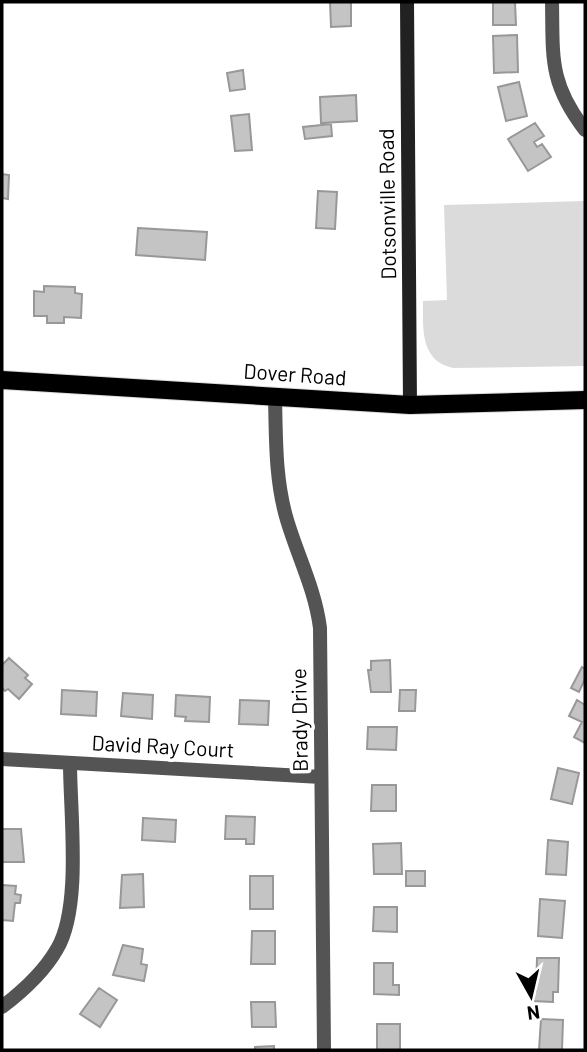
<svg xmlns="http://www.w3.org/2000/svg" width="587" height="1052" font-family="Barlow,sans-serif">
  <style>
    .green { fill: #dbdbdb }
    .building { fill: #c4c4c4; stroke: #989898; stroke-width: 2 }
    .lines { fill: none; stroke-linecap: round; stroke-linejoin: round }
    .primary-casing { stroke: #dbdbdb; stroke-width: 20 }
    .street { stroke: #545454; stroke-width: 14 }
    .secondary { stroke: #212121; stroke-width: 14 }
    .primary { stroke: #000; stroke-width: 18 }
    .labels { text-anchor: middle; stroke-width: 7; stroke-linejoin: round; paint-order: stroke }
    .street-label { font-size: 21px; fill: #000; stroke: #fff }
  </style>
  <rect width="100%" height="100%" fill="#fff"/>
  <!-- green -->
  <path class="green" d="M585 201V366L453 368C420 361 423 329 423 301L447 300 444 205Z"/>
  <!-- building -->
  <path class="building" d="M330 2H351V26L331 27Z
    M493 2H515L516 25H493Z
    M517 35 518 72 494 73 493 36Z
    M243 70 245 89 230 91 227 73Z
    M519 82 527 116 506 121 498 87Z
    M356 95 357 121 321 123 320 97Z
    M249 114 252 150 235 151 231 116Z
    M535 123 544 136 534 142 537 147 542 144 551 157 528 171 508 139Z
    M331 124 332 136 305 139 303 127Z
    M2 174 9 175 8 199 2 198Z
    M318 191 337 192 335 229 316 228Z
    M138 228 207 232 205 260 136 255Z
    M44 286 75 287V293L82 294 81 318 64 317V323H47V316H34V291L44 292Z
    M9 658 28 675 25 678 32 684 19 699 8 689 5 691 2 688V665Z
    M390 660 391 692H371L368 670H371V661Z
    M582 667 585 669V679L579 692 571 688Z
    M62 690 97 692 96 716 61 714Z
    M400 690H416L415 711H399Z
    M123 693 153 695 152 719 121 716Z
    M176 695 210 697 209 722 185 721 186 717 175 716Z
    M240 700 269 701 268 725 239 724Z
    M577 700 585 705V743L574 737 582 722 569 716Z
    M368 727H397L396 750 367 749Z
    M558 768 579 773 572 804 551 799Z
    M372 785H396V811H371Z
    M226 816 255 817 254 844H246V839H225Z
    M143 818 176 820 175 842 142 840Z
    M2 829H21L24 862H2Z
    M548 840 568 842 566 875 546 874Z
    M401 843 402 874H374L373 844Z
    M406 871H425V886H406Z
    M143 874 144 907 120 908 122 875Z
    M250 876H273V909H250Z
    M2 885 16 886 15 894 21 895 20 903H15L13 921 2 920Z
    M540 899 565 901 562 938 538 936Z
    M374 907H397V932L373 931Z
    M252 931H275V964H251Z
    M123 945 143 949 141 964 147 965 144 981 113 975Z
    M537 958H559L558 992H553V1002L531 1001V991H536Z
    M374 963H393V985H399V995L374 994Z
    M99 988 117 1000 100 1027 80 1014Z
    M251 1002H275L276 1027H252Z
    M541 1019 563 1020 562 1050H539Z
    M377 1024H400V1050H377Z
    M274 1046V1050H255V1047Z"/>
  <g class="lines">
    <defs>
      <path id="primary" d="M2 380 410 405 585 400"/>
    </defs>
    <!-- primary casing -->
    <use href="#primary" class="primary-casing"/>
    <!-- street -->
    <path class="street" d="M552 2C553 58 549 83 585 130
      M275 396C276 437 275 480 287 520 298 557 315 589 320 628L324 1050
      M2 759 321 777
      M2 1007C23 991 44 972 57 949 82 907 70 813 70 763"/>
    <!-- secondary -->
    <path class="secondary" d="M407 2 410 405"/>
    <!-- primary -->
    <use href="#primary" class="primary"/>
  </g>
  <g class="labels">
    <!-- street labels -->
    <g class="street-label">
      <text transform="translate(388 204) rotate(-91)" y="7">Dotsonville Road</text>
      <text transform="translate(295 375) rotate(4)" y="7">Dover Road</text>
      <text transform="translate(300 720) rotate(-91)" y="7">Brady Drive</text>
      <text transform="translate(163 747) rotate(3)" y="7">David Ray Court</text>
    </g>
  </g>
  <!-- border -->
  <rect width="587" height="1052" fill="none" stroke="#000000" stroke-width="7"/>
  <!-- north arrow -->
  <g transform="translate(531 996) rotate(172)" stroke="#ffffff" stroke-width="5" paint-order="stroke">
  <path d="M0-5L12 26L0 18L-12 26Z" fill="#000000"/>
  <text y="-10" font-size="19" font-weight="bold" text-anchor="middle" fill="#000000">N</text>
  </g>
</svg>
